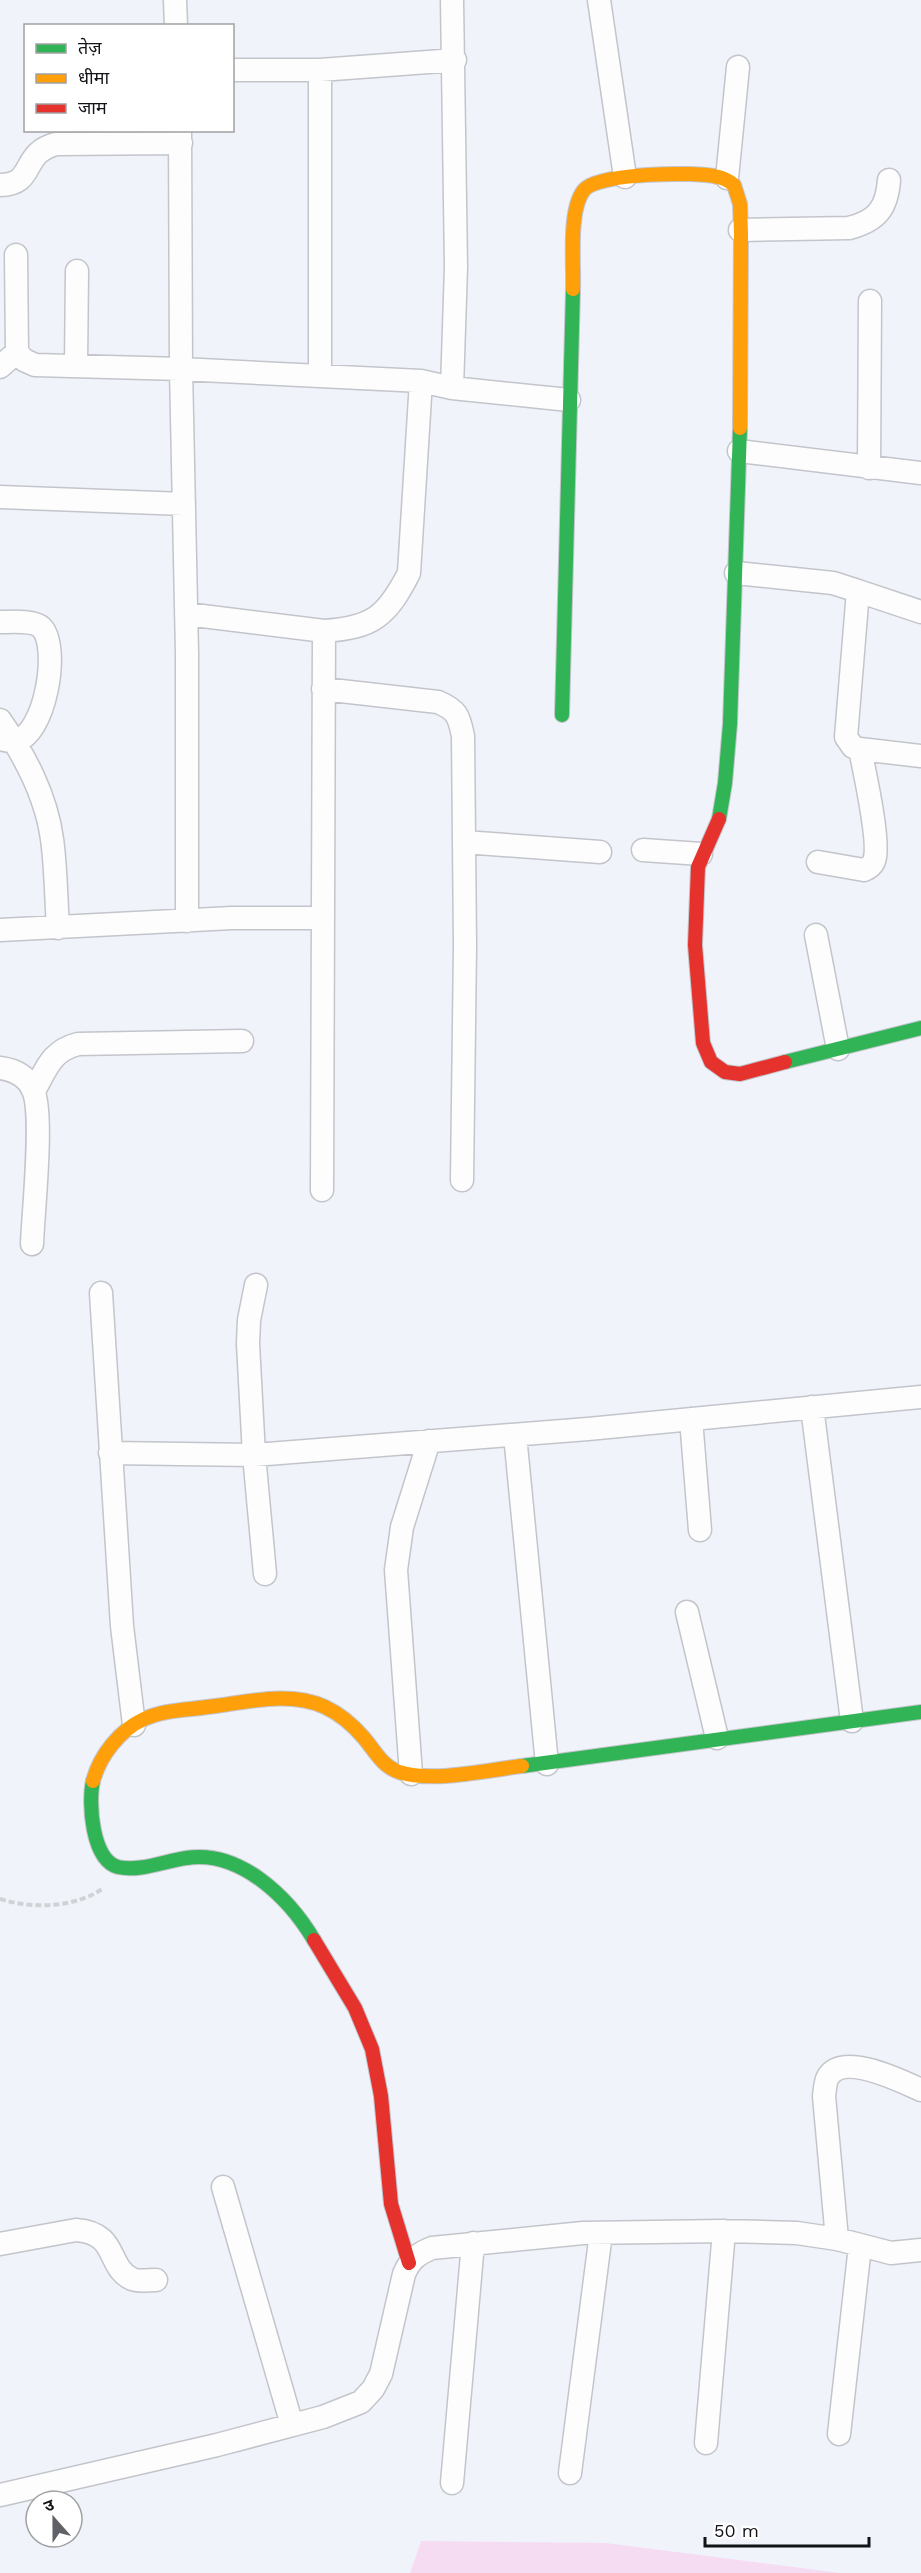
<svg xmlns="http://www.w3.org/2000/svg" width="921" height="2573" font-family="'Work Sans','Noto Sans Devanagari',sans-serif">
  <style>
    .green { fill: #f6dcf2 }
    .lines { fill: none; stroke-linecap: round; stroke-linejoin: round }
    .street-casing { stroke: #c3c5cb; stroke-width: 25 }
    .fast-casing { stroke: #c3c5cb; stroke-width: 16 }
    .slow-casing { stroke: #c3c5cb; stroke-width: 16 }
    .jam-casing { stroke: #c3c5cb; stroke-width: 16 }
    .path { stroke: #d1d2d5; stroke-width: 4; stroke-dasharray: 6 3; stroke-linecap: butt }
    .street { stroke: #fdfdfe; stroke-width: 22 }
    .fast { stroke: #30b455; stroke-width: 14 }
    .slow { stroke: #ff9f0a; stroke-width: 14 }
    .jam { stroke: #e5322d; stroke-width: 14 }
  </style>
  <rect width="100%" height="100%" fill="#f0f3fa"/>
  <!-- green -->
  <path class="green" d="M421 2541 606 2543 840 2573H410Z"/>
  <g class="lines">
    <defs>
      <path id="street" d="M175 0 176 26
        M599 0 625 177
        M232 70H320L455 60
        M180 130 181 369 187 653V921
        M727 178 738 67
        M0 185C36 185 20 153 56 144L181 143
        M740 230 849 228C877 221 887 208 889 180
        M16 255 17 352 24 360 35 365 181 369 421 381 452 388 569 400
        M76 366 77 271
        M0 367 17 352
        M320 376V70
        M452 388 456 267 452 0
        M739 451 921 473
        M869 468 870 301
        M0 497 184 504
        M736 573 833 583 858 591 846 737 853 747 860 749 921 756
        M858 591 921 612
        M186 614 324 631C373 628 387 616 409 573L421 381
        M0 622C10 622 33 620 41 627 61 646 45 738 14 741 10 742 4 740 0 739
        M323 689 438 702C457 710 459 716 463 736L465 946 462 1180
        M0 720C25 756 46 795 52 839 56 868 56 898 58 928
        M464 842 600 852
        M643 850 701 854
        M818 862 864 870C869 868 872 866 874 861 881 844 864 770 860 749
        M0 930 232 918H323
        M816 935 838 1049
        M0 1068C15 1070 27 1076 33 1090 44 1113 33 1214 32 1244
        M34 1091C47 1068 51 1051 78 1044L242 1041
        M322 1190 324 631
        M256 1285 249 1320 248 1344 254 1455 265 1574
        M101 1293 122 1626 134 1725
        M812 1407 852 1721
        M691 1419 700 1530
        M515 1435 547 1764
        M110 1453 254 1455 588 1429 921 1397
        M687 1612 717 1738
        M411 1774 396 1570 402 1527 429 1441
        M223 2187 292 2425
        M837 2239 824 2096C825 2090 825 2082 828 2077 843 2052 901 2081 921 2090
        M0 2244 76 2230C119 2233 106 2267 132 2279 139 2282 148 2280 156 2280
        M839 2434 860 2246
        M706 2443 724 2231
        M570 2473 601 2233
        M452 2483 473 2243
        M0 2495 217 2445 323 2417 361 2402 373 2389 381 2374 404 2274C410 2260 417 2254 432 2248L583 2233 724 2231 797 2233 837 2239 891 2253 921 2250"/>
      <path id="fast" d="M562 715 573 289
        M719 819 725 783 730 724 740 428
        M785 1062 921 1028
        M522 1766 921 1712
        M93 1781C88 1803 92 1860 118 1867 139 1872 165 1861 186 1858 240 1849 289 1898 314 1940"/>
      <path id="slow" d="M573 289C574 263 568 210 584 190 597 173 697 171 718 177 724 178 729 181 734 185L740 204 741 234 740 428
        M93 1781C100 1755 120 1730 144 1719 163 1710 187 1710 207 1707 244 1703 289 1690 325 1707 340 1714 353 1725 364 1738 375 1751 382 1766 399 1772 434 1783 487 1770 522 1766"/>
      <path id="jam" d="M719 819 698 867 695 945 703 1043 711 1062 725 1072 740 1074 785 1062
        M314 1940 355 2008 372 2049 381 2096 391 2204 409 2263"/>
    </defs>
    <!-- street casing -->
    <use href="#street" class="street-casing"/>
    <!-- fast casing -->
    <use href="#fast" class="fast-casing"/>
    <!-- slow casing -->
    <use href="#slow" class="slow-casing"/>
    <!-- jam casing -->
    <use href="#jam" class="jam-casing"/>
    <!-- path -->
    <path class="path" d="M0 1899C32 1909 74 1908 102 1889"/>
    <!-- street -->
    <use href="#street" class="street"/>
    <!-- fast -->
    <use href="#fast" class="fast"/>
    <!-- slow -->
    <use href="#slow" class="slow"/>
    <!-- jam -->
    <use href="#jam" class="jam"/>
  </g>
  <!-- legend -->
  <rect x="24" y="24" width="210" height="108" fill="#ffffff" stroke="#a0a1a2" stroke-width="1.5"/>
  <rect x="36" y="44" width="30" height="9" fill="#30b455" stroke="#a0a1a2" stroke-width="1.5"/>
  <text x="78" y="54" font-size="18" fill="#121317">तेज़</text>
  <rect x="36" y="74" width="30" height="9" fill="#ff9f0a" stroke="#a0a1a2" stroke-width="1.5"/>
  <text x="78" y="84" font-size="18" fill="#121317">धीमा</text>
  <rect x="36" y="104" width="30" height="9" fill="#e5322d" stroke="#a0a1a2" stroke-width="1.5"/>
  <text x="78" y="114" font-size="18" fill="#121317">जाम</text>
  <!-- north arrow -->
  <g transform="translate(54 2519) rotate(339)"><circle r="28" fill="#ffffff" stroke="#a0a1a2" stroke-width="1.5"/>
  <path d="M0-4.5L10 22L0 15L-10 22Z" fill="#606166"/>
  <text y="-9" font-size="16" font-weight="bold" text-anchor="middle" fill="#121317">उ</text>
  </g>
  <!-- scale -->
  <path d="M705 2537v9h164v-9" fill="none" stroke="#121317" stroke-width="3"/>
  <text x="714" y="2537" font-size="18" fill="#121317" stroke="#ffffff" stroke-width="4.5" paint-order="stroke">50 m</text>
</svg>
